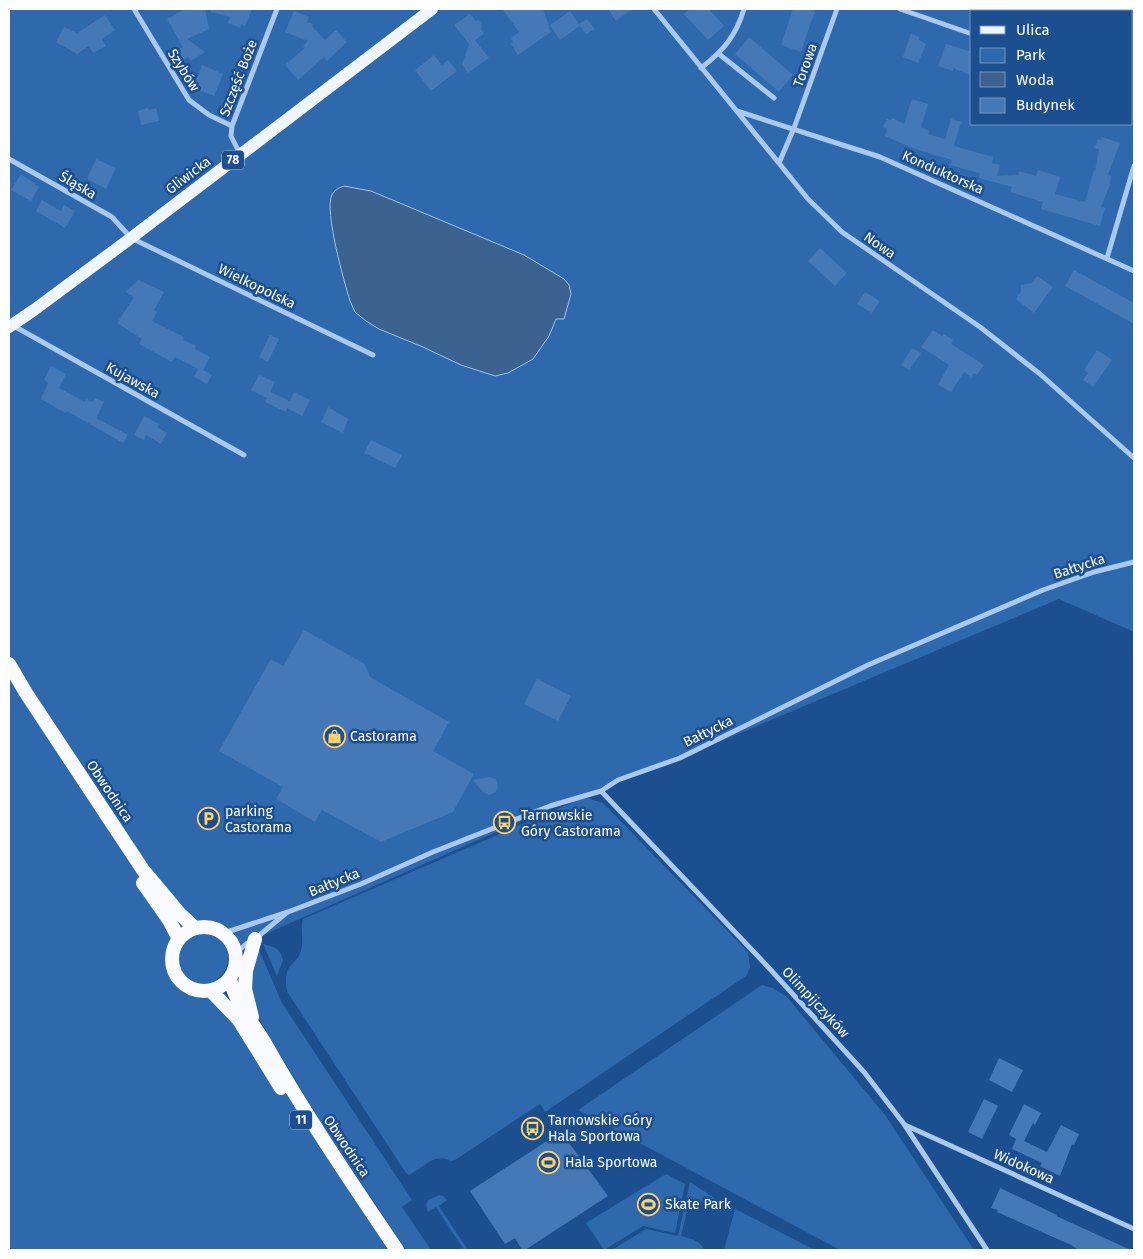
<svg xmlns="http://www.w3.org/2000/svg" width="1143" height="1259" font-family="'Fira Sans',sans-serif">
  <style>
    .green { fill: #2e69ad; fill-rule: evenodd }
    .water { fill: #3c6290; stroke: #9cc4f0 }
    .building { fill: #4478b7 }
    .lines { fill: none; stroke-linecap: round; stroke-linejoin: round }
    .minor { stroke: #a9c9ee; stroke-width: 5 }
    .primary { stroke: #f0f6ff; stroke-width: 12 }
    .trunk { stroke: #f8faff; stroke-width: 14 }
    .labels { text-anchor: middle; stroke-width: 5; stroke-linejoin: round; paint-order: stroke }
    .shield { fill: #1b4f8f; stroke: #bbcadd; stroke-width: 1 }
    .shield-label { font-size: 12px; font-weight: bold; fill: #fff }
    .street-label { font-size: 14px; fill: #fff; stroke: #1b4f8f }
    .poi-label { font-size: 14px; fill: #fff; stroke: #1b4f8f; text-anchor: start }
  </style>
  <rect width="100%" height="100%" fill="#1b4f8f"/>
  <!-- green -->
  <path class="green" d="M9 9H1134V632L1059 599 695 752 571 799 227 951C230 964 226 972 216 980L398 1250H9ZM972 11H1132V124H972Z
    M587 798 603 803 607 807 748 952 750 968 746 976 545 1112 540 1104 455 1160 451 1161C434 1152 424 1168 409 1175L406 1173 288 993C285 986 285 972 290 966 295 961 299 958 301 950 304 940 300 928 303 919L578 800Z
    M263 944C274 947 280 948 283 960L277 976Z
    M259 950 282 1003 412 1200 402 1207 431 1250H406L321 1123 259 1019C249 996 248 973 259 950Z
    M762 985 773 988 787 997 885 1115 974 1250H840L578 1110Z
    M666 1174 685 1184 675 1233 643 1226 604 1250 586 1223Z
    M690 1182 731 1209 690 1199 681 1236C690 1239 701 1240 704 1250H612L646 1229 678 1236Z
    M439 1195 443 1196 447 1200 439 1206 468 1250H464L436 1207 428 1212 426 1205 428 1200Z
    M735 1209 815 1250H724Z"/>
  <!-- water -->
  <path class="water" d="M344 186 371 191 524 255 564 279 569 285 571 294 564 319H556L549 336 533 359 508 373 495 376 461 365 423 347 379 329 366 321 355 312 350 301C344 281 324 211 332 195 334 190 339 188 344 186Z"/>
  <!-- building -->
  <path class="building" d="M185 9H205L209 29 187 39 205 52 191 61 188 57 182 61 176 51 183 47 167 19Z
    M211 9H252L245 26 241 24 240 28 228 23 230 17 211 12Z
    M502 9H543L551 32 518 55 511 44 513 42 511 38 519 32Z
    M608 9H632L616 21Z
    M690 9H709L724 26 708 40 684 14Z
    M793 9H807L815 11 801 52 781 45Z
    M294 11 309 17 307 22 313 24 312 26 325 40 336 30 347 42 327 61 324 57 298 80 285 65 305 48 303 46 308 41 285 32Z
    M570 11 579 24 587 19 595 29 586 34 580 26 560 40 550 25Z
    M470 14 476 21 479 20 482 26 481 29 484 34 475 40 489 58 468 73 462 64 469 44 454 25Z
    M105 15 115 30 102 39 106 46 93 53 89 46 77 54 56 42 64 27 77 33Z
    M911 33 919 37V40L926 44 918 63 903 57Z
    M749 37 793 75 779 92 735 54Z
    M946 44 972 52V76L953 68V71L938 66Z
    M434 55 442 65 448 60 457 71 431 91 415 70Z
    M202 65 223 74 214 96 199 90 194 86Z
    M912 99 928 104 921 127 929 131 928 134 945 139 951 119 961 122 954 146 993 157 992 163 1000 165 997 176 1018 175 1019 171 1036 176 1038 170 1060 177 1055 194 1085 202 1094 170 1095 171 1099 149 1095 148 1098 139 1101 140 1102 137 1120 143 1108 175 1111 176 1110 185 1101 207 1105 208 1100 226 1041 209 1043 202 1010 192 1012 187 979 178 980 173 950 165 952 160 912 148 885 136 887 129 883 127 887 119 891 120 892 118 904 124Z
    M148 108 149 110 156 108 159 121 141 125 138 111Z
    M96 159 116 168 106 189 87 179Z
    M21 174 39 187 31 201 11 190Z
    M42 200 61 211 64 205 75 211 65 228 36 211Z
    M820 248 847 273 835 286 808 261Z
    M1074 270 1134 303V324L1065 286Z
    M1037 276 1053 287 1034 313 1016 299 1021 291V285L1032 283Z
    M139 280 164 292 154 310 157 312 152 321 184 337 183 340 196 346 195 349 210 357 203 370 212 375 207 384 194 377 198 369 175 357 172 362 139 344 142 339 117 323 134 297 125 292Z
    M865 292 880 301 872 313 857 304Z
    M933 330 942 336 944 334 953 340 951 344 984 365 977 375 974 373 971 377 964 372 951 392 938 385 949 365 921 347Z
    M270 335 279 339 268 362 259 357Z
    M912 348 921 353 909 370 901 365Z
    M1097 350 1112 360 1093 387 1083 380 1088 373 1084 370Z
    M51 366 66 374 59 388 85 402 86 399 93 402 95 398 104 402 96 418 128 435 123 443 67 411 65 413 41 399 48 383 44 380Z
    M259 375 275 382 270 392 290 401 294 392 310 400 302 416 287 408 286 412 265 402 267 398 251 390Z
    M328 407 348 419 343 433 321 422Z
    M144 416 159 424 157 427 167 433 161 444 146 435 144 440 134 435Z
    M371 440 402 455 395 468 364 453Z
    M304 630 365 664 370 677 449 722 433 751 474 774 453 812 381 842 322 810 315 822 276 799 283 787 219 751 271 659 283 666Z
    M537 679 571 696 558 721 524 704Z
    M489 777 496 779 498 786 496 792 489 795 483 792 473 780Z
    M999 1058 1023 1070 1012 1092 989 1080Z
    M984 1099 998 1106 982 1139 968 1132Z
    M1024 1104 1041 1113 1035 1125 1033 1123 1024 1141 1047 1152 1061 1125 1079 1134 1074 1145 1072 1144 1060 1176 1040 1166 1042 1163 1012 1149 1016 1139 1009 1135Z
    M561 1132 608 1196 525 1250H522L515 1238 505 1244 470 1191Z
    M1000 1188 1057 1215 1056 1216 1131 1250H1079L1071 1245 997 1212 998 1210 991 1208Z"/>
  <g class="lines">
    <!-- minor -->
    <path class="minor" d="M134 9 189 100 209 115 232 126
      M654 9 808 199 842 232 980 327 1040 374 1134 458
      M900 9 972 34
      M719 54 774 98
      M701 68C723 51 736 36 744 9
      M737 111 880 157 1134 271
      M240 154 231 136 232 126 277 9
      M9 159 112 217 131 238 373 355
      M779 163 794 128 837 9
      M1107 258 1134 166
      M12 325 244 455
      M601 791 769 968 864 1072 904 1124 987 1250
      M224 933 288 912 361 884 433 852 550 806 601 791 618 780 680 758 868 665 1043 590 1094 572 1134 562
      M236 953 246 944 255 939 285 914
      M905 1125 1134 1229"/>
    <!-- primary -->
    <path class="primary" d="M9 327 34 310 131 238 432 9"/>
    <!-- trunk -->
    <path class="trunk" d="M9 664 26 693 143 870 179 913 195 928
      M143 883 169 920 179 939
      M172 959a32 32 0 1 1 64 0a32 32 0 1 1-64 0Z
      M230 979C236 1004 253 1023 266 1045 306 1116 352 1183 397 1250
      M212 992 239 1020 281 1088
      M252 1017 245 989 246 971 255 939"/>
  </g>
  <!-- icons -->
  <defs>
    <symbol id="shop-ring" viewBox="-11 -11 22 22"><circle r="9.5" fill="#1b4f8f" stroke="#ffd166" stroke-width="1.5"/><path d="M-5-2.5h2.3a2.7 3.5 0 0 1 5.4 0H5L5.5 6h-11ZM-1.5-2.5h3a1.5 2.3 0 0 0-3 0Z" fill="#ffd166"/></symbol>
    <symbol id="parking-ring" viewBox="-11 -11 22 22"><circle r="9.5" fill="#1b4f8f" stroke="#ffd166" stroke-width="1.5"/><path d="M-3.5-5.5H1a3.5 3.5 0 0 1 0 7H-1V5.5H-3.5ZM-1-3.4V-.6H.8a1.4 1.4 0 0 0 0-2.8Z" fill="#ffd166"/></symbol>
    <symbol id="bus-ring" viewBox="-11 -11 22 22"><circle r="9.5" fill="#1b4f8f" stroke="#ffd166" stroke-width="1.5"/><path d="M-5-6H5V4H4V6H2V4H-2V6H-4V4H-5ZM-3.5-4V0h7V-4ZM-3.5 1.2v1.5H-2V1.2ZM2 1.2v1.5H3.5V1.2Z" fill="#ffd166"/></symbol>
    <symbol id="stadium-ring" viewBox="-11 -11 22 22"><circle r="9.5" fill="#1b4f8f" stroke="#ffd166" stroke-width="1.5"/><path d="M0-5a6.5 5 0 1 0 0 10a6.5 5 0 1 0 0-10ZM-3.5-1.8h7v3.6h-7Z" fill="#ffd166"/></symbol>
  </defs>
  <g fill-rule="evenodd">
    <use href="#shop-ring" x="322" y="724" width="25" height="25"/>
    <use href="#parking-ring" x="196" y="806" width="25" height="25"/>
    <use href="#bus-ring" x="492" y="810" width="25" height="25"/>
    <use href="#bus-ring" x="520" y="1116" width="25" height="25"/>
    <use href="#stadium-ring" x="536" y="1150" width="25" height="25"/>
    <use href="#stadium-ring" x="636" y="1192" width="25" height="25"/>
  </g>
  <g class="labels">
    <!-- shield labels -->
    <g class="shield">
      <rect x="222" y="150.5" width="22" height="19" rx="4"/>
      <rect x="290" y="1110.5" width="22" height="19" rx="4"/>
    </g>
    <g class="shield-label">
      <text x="233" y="164">78</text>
      <text x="301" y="1124">11</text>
    </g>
    <!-- street labels -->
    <g class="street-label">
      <text transform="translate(805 65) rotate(-70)" y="5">Torowa</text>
      <text transform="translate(184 70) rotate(58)" y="5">Szybów</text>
      <text transform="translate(238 78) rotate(-69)" y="5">Szczęść Boże</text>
      <text transform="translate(943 172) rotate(24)" y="5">Konduktorska</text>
      <text transform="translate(188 175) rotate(-37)" y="5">Gliwicka</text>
      <text transform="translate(78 185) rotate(30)" y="5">Śląska</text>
      <text transform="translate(880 245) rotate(35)" y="5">Nowa</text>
      <text transform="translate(257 286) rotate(26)" y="5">Wielkopolska</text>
      <text transform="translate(133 380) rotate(29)" y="5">Kujawska</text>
      <text transform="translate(1079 566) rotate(-18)" y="5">Bałtycka</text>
      <text transform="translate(708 731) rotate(-26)" y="5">Bałtycka</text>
      <text transform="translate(110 791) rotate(56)" y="5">Obwodnica</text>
      <text transform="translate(334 882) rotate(-22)" y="5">Bałtycka</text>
      <text transform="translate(816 1002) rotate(47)" y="5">Olimpijczyków</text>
      <text transform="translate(347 1146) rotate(56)" y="5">Obwodnica</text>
      <text transform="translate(1024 1166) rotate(24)" y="5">Widokowa</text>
    </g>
    <!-- poi labels -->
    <g class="poi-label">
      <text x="350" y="741">Castorama</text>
      <text x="225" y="816">parking<tspan x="225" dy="16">Castorama</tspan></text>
      <text x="521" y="820">Tarnowskie<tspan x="521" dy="16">Góry Castorama</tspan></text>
      <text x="548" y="1125">Tarnowskie Góry<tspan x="548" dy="16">Hala Sportowa</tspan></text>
      <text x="565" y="1167">Hala Sportowa</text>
      <text x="665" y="1209">Skate Park</text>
    </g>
  </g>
  <!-- border -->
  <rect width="1143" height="1259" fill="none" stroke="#ffffff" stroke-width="20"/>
  <!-- legend -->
  <rect x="970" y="10" width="162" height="115" fill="#1b4f8f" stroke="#7695bc"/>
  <rect x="980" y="26" width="25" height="8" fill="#f0f6ff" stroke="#7695bc"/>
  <text x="1016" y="35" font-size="15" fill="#ffffff">Ulica</text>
  <rect x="980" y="48" width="25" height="15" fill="#2e69ad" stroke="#7695bc"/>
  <text x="1016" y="60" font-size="15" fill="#ffffff">Park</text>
  <rect x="980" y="72" width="25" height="15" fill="#3c6290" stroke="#7695bc"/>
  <text x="1016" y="85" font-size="15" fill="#ffffff">Woda</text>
  <rect x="980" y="98" width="25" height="15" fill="#4478b7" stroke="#7695bc"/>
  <text x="1016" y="110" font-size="15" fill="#ffffff">Budynek</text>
</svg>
